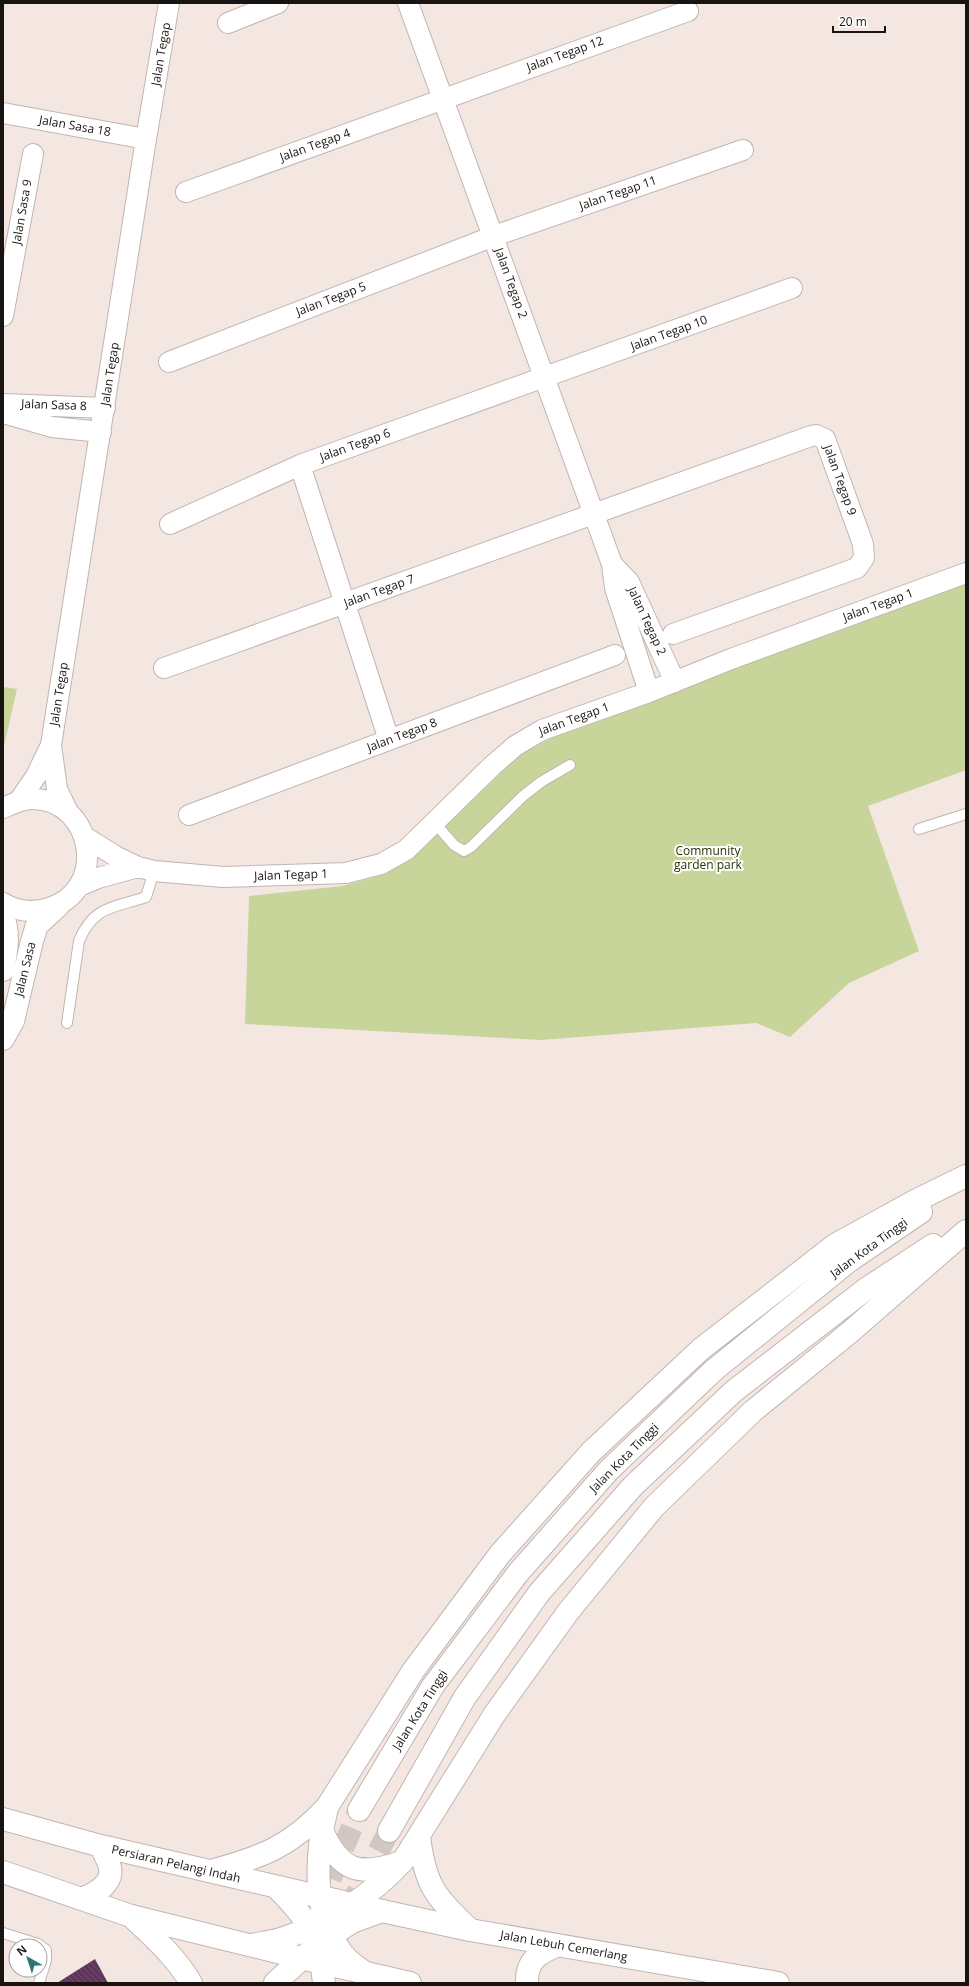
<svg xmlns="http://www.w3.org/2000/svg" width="969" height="1986" font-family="'Open Sans',sans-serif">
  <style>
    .green { fill: #c7d59b }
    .building { fill: url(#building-back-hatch) }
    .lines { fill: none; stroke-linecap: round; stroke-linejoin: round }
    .highway-tunnel { stroke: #d3c7c3; stroke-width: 22; stroke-dasharray: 22 11; stroke-linecap: butt }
    .lane-casing { stroke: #c1b5b0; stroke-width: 12 }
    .street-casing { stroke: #c1b5b0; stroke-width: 22 }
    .secondary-casing { stroke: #c1b5b0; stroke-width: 24 }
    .highway-casing { stroke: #c1b5b0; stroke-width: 24 }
    .lane { stroke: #fff; stroke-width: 10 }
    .street { stroke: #fff; stroke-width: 20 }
    .secondary { stroke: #fff; stroke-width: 22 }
    .highway { stroke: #fff; stroke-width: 22 }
    .labels { text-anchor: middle; stroke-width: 4; stroke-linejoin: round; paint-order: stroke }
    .street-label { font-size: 12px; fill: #181412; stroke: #fff }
    .park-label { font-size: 12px; fill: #293101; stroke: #fff }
  </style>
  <defs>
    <pattern id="building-back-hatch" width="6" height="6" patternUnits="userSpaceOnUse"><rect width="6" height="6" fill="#60345c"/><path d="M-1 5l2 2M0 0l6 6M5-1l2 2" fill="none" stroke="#724e6e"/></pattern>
  </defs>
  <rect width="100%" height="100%" fill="#f4e7e2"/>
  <!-- green -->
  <path class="green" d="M966 581V770L868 806 919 951 849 983 790 1037 756 1023 541 1040 245 1024 249 896 342 886 386 874 415 853 521 754 569 729 731 664Z
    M3 687 17 689 3 750Z"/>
  <!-- building -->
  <path class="building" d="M95 1959 108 1983H57Z"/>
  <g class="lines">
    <!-- highway-tunnel -->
    <path class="highway-tunnel" d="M318 1909 359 1810
      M348 1910 389 1831"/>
    <defs>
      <path id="lane" d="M434 822 454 845 464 851 471 847 523 796 541 782 570 765
        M919 829 966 814
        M67 1023 79 941C94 905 114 908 146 897L154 871
        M3 1933 38 1944 46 1950V1960L39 1983"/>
      <path id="street" d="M408 3 612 564 615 588 649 692
        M228 23 278 3
        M3 113 146 139
        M186 192 688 11
        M3 316 33 154
        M169 362 494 236 743 150
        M3 404 105 408
        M3 413 52 427 101 432
        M300 465 389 740
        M170 524 300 465 792 288
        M612 564 629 582 675 682
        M164 668 811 436 816 435 825 439 863 544 864 558 857 568 673 634
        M19 801 36 776 51 745
        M3 808C12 804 22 799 32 799 94 799 109 890 49 908 33 913 18 912 3 903
        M68 812 57 789 51 745 146 139 169 3
        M189 815 615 655
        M85 837 117 857 138 867 154 871 223 877 346 873 381 864 406 850 492 766 515 746 542 730 649 692 731 659 966 573
        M79 886 98 878 138 867"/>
      <path id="secondary" d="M3 917C10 933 6 954 3 970
        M3 1039 13 1021 32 941 37 925 58 906
        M3 1819 101 1846 382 1911 470 1930 778 1983
        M3 1872 131 1916 322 1963 410 1983
        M81 1899C95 1894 116 1883 109 1864 107 1858 103 1852 101 1846
        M527 1983C526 1960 539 1953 558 1945"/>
      <path id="highway" d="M327 1808C316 1851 312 1908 338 1947 344 1958 354 1965 364 1972
        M359 1810 433 1686 518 1573 609 1470 714 1370 849 1261 921 1212
        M321 1829C341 1872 358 1877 402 1862
        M389 1831 465 1697 539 1593 633 1486 734 1391 866 1289 933 1245
        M419 1836C425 1886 435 1896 470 1930
        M211 1871C262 1857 290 1847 327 1807L413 1671 500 1554 591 1452 701 1349 835 1245 915 1201 966 1176
        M277 1888C310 1921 319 1937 324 1983
        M131 1916C153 1937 176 1957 191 1983
        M251 1945C261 1943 272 1942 281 1939 326 1925 371 1896 403 1861L494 1715 568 1612 654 1507 753 1411 849 1333 966 1231
        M275 1983 318 1944 352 1922 382 1911"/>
    </defs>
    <!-- lane casing -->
    <use href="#lane" class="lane-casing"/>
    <!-- street casing -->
    <use href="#street" class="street-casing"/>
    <!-- secondary casing -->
    <use href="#secondary" class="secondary-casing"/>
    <!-- highway casing -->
    <use href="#highway" class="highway-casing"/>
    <!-- lane -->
    <use href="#lane" class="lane"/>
    <!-- street -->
    <use href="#street" class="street"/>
    <!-- secondary -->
    <use href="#secondary" class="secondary"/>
    <!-- highway -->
    <use href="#highway" class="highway"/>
  </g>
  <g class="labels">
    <!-- street labels -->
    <g class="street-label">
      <text transform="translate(161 54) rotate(-80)" y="4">Jalan Tegap</text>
      <text transform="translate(565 54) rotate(-20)" y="4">Jalan Tegap 12</text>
      <text transform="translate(75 126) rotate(10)" y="4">Jalan Sasa 18</text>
      <text transform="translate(315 145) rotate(-20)" y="4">Jalan Tegap 4</text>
      <text transform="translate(618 193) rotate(-19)" y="4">Jalan Tegap 11</text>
      <text transform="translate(22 212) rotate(-80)" y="4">Jalan Sasa 9</text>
      <text transform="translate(511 283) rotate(70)" y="4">Jalan Tegap 2</text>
      <text transform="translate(331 299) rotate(-21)" y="4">Jalan Tegap 5</text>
      <text transform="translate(669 333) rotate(-20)" y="4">Jalan Tegap 10</text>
      <text transform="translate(110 374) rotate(-81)" y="4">Jalan Tegap</text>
      <text transform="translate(54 405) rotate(2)" y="4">Jalan Sasa 8</text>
      <text transform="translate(355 445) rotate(-20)" y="4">Jalan Tegap 6</text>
      <text transform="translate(840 480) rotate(70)" y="4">Jalan Tegap 9</text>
      <text transform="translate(379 591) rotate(-20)" y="4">Jalan Tegap 7</text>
      <text transform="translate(878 605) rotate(-20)" y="4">Jalan Tegap 1</text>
      <text transform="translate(647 621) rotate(65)" y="4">Jalan Tegap 2</text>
      <text transform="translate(59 694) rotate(-81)" y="4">Jalan Tegap</text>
      <text transform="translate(574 719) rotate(-20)" y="4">Jalan Tegap 1</text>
      <text transform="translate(402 735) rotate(-21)" y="4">Jalan Tegap 8</text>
      <text transform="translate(291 875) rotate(-2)" y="4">Jalan Tegap 1</text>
      <text transform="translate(25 969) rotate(-76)" y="4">Jalan Sasa</text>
      <text transform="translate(869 1248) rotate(-36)" y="4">Jalan Kota Tinggi</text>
      <text transform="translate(624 1458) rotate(-45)" y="4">Jalan Kota Tinggi</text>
      <text transform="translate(420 1710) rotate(-58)" y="4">Jalan Kota Tinggi</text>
      <text transform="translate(176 1864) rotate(13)" y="4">Persiaran Pelangi Indah</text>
      <text transform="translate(564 1946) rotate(10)" y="4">Jalan Lebuh Cemerlang</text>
    </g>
    <!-- park labels -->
    <g class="park-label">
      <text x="708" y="855">Community<tspan x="708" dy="14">garden park</tspan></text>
    </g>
  </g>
  <!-- border -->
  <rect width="969" height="1986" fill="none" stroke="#181412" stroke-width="8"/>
  <!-- north arrow -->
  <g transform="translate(28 1958) rotate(321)"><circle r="19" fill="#ffffff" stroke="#a3a1a0"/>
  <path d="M0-3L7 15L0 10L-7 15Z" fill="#2d7674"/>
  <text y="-6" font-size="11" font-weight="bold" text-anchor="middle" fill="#181412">N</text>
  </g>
  <!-- scale -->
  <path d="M833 26v6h52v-6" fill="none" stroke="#181412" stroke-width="2"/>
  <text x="839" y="26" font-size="12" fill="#181412" stroke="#ffffff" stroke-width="3" paint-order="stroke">20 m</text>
</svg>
